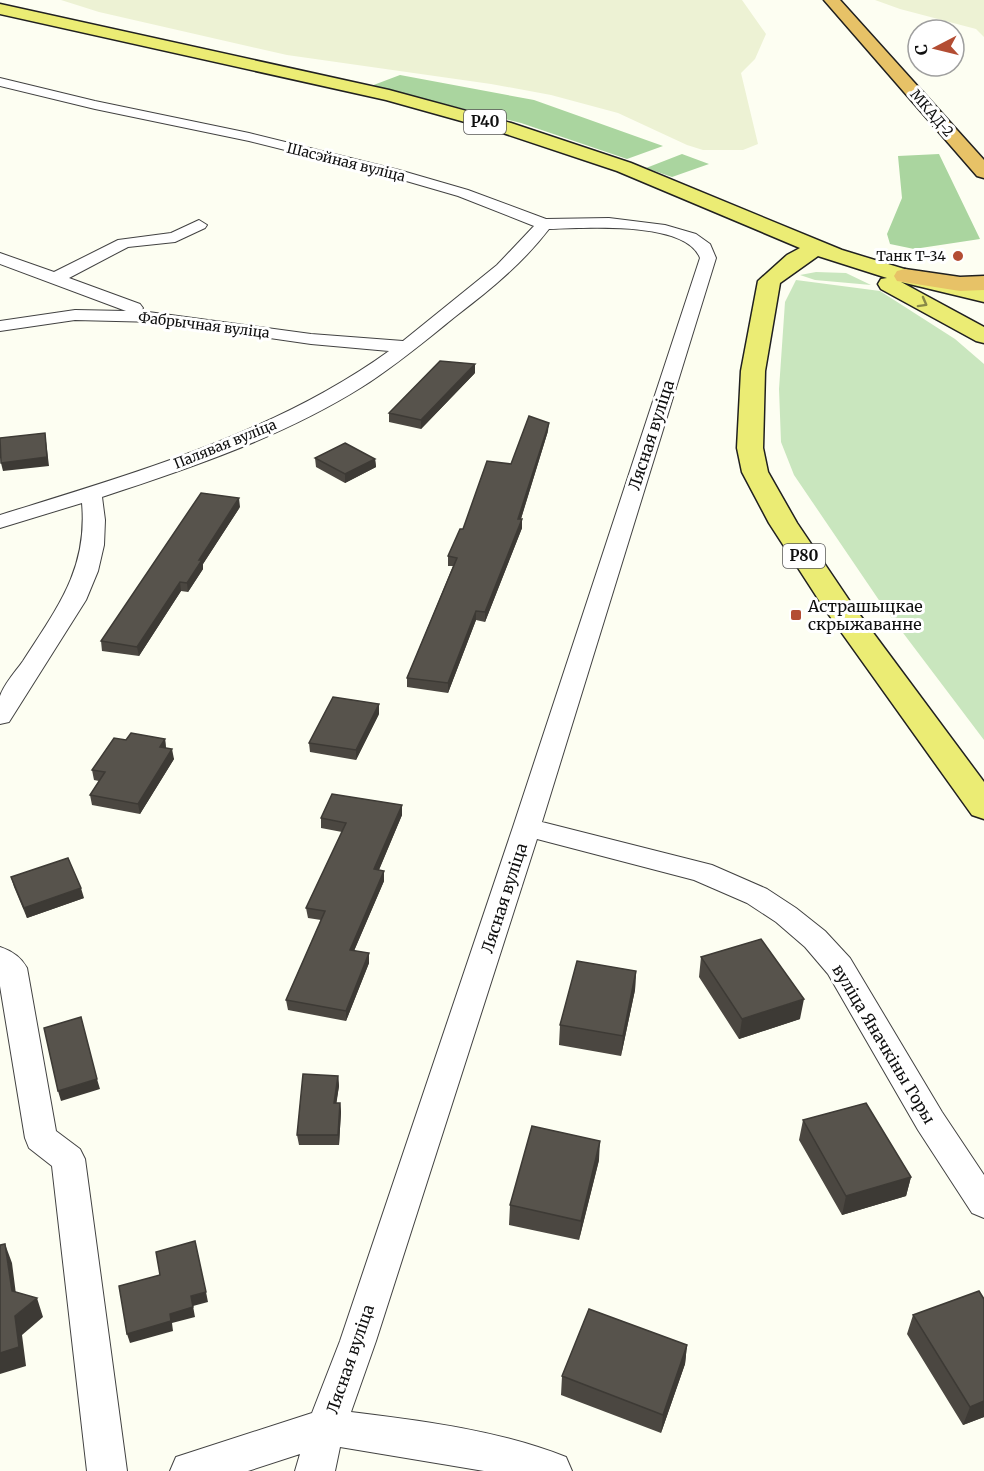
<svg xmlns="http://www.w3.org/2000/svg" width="984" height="1471" font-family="Merriweather,serif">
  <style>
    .farmland { fill: #edf2d4 }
    .green { fill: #c9e6be }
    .forest { fill: #aad59f }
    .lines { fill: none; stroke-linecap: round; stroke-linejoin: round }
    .street-casing { stroke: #424242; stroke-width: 2 }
    .primary-casing { stroke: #202020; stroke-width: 3 }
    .highway-casing { stroke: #202020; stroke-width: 3 }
    .street { fill: #fff; fill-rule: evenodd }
    .primary { fill: #ebec74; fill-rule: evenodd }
    .highway { fill: #e7c267; fill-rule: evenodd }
    .wall { fill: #4b4741 }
    .shaded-wall { fill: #3d3a35 }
    .building { fill: #57534c; stroke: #3d3a35; stroke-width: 1.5 }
    .oneway { stroke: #888947 }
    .poi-dot { fill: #b34d33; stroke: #fff; stroke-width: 2 }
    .labels { text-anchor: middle; stroke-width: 6; stroke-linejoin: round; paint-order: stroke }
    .far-street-label { font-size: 14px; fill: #0f0f0f; stroke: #fff }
    .far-poi-label { font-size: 14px; fill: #0f0f0f; stroke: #fff; text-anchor: end }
    .shield { fill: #fff; stroke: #575757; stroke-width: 1.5 }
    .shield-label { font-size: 15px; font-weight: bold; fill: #0f0f0f }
    .street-label { font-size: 16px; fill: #0f0f0f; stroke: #fff }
    .poi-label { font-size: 16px; fill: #0f0f0f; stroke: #fff; text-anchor: start }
  </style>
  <rect width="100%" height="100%" fill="#fdfef2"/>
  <!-- farmland -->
  <path class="farmland" d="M61 0H742L766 34 755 59 741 73 758 144 743 150H703L687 145 618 113 551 95 491 84 287 55 99 12Z
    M875 0H984V37L976 29 900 9Z"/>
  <!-- green -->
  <path class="green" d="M816 272 846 273 871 285 815 280 800 275Z
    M796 280 880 291 955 339 984 364V740L885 609 794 475 781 442 779 389 785 302Z"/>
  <!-- forest -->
  <path class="forest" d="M400 75 534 100 663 146 627 159 521 123 371 86Z
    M682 154 709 164 672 177 646 168Z
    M939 154 980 239 914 249 890 244 887 234 902 198 898 156Z"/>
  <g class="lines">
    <defs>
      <path id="street" d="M0 78 95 101 249 133 399 170 468 190 546 219 609 218 665 225 696 234 710 244 716 258 542 822 712 865 767 889 796 908 825 931 850 958 942 1112 984 1175V1218L972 1213 918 1130 828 974 805 947 776 922 747 903 694 880 537 839 376 1341 351 1412C423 1421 498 1430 566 1457L572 1471H484L340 1447 335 1471H295L300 1454 248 1471H170L176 1457 312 1413 340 1341 513 827 700 258C686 220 582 228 549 229 523 263 490 290 456 316 425 341 395 366 362 387 282 437 191 468 102 497L105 520 104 545 98 571 86 600 9 722 0 724C0 716 0 704 0 696 4 684 16 671 23 661 57 608 88 569 82 503L0 528V515C134 473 274 434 389 351L311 344 157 322 75 320 0 331V321L75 310 126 311 0 264V253L54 272 118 240 171 233 199 220 207 225 205 228 175 242 128 247 69 278 140 304 143 308 141 311 311 334 403 341 497 265 534 226 458 196 389 176 249 141 95 109 0 86Z
        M0 947C12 951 21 957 27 968L56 1131 80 1149 85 1159 127 1471H87L52 1166 29 1148 25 1138 0 986Z"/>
      <path id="primary" d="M0 4 389 90 511 123 631 163 842 250 911 271 984 288V302L901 282 984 327V343L976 341 881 289 878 284 881 279 887 278 818 256 780 283 765 371 763 448 768 472 797 523 851 603 984 782V819L972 815 824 608 769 523 742 472 737 448 741 371 758 281 787 255 800 248 617 171 497 131 386 100 0 14Z"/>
      <path id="highway" d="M824 0H840L984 160V178L977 176Z
        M905 269 960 277 984 276V290L960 291 897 281 894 276 897 271Z"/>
    </defs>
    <!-- street casing -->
    <use href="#street" class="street-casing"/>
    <!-- primary casing -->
    <use href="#primary" class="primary-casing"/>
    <!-- highway casing -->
    <use href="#highway" class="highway-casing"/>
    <!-- street -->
    <use href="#street" class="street"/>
    <!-- primary -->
    <use href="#primary" class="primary"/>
    <!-- highway -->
    <use href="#highway" class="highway"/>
  </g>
  <!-- wall -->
  <path class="wall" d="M475 373 421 429 389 422V413Z
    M548 431 521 519H522V528L485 622 476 620 448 693 407 687V678L453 566H448V556L463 529 511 464Z
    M315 458 375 459 376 467 345 483 316 467Z
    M240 507 203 564V569L188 592 181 591 139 656 102 651 101 641Z
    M379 714 356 760 310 752 309 743Z
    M165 739 166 748 174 759 140 814 92 805 90 795 99 781 94 780 92 770 126 740Z
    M402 805V815L379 870 384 881 354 951 369 953V963L346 1021 288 1010 286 1000 321 920 308 918 306 908 342 832 321 828V818Z
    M11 877 84 898 27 918 14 887Z
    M701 957 800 1019 739 1039 699 977Z
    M636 971 635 990 621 1056 559 1045 560 1025Z
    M338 1076 339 1086 336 1103H340L341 1112 339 1145H299L297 1135Z
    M803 1120 911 1177 906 1196 842 1215 799 1140Z
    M599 1160 579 1240 509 1225 510 1205Z
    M984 1299V1417L963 1425 907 1334 913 1315Z
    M687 1345 685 1364 661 1433 561 1395 562 1376Z"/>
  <!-- shaded-wall -->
  <path class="shaded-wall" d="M475 364V373L421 429V420Z
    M549 423 548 431 518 528V519Z
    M45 433 49 466 3 471 1 463Z
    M375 459 376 467 345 483V474Z
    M239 498 240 507 203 564V569L188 592 187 583 199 560Z
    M522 519V528L485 622V612Z
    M180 582 181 591 139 656 137 647Z
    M476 611V620L448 693V683Z
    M379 704V714L356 760V750Z
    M165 739 166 749 160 747Z
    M172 749 174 759 140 814 138 804Z
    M402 805V815L375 879 374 869Z
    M384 871V881L350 960V950Z
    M81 888 84 898 27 918 24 908Z
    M369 953V963L346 1021V1011Z
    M636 971 635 990 621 1056 623 1036Z
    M804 999 800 1019 739 1039 742 1019Z
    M338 1076 339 1086 335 1113 334 1103Z
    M97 1079 100 1089 61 1101 58 1091Z
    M340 1103 341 1112 339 1145 338 1135Z
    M600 1141 599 1160 579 1240 581 1221Z
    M911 1177 906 1196 842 1215 846 1196Z
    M5 1244 12 1263 18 1310 12 1291Z
    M206 1292 208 1302 193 1306 195 1317 172 1323 173 1331 130 1343 127 1334 170 1314 191 1296Z
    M37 1298 43 1317 22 1335 26 1366 0 1374V1353L15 1316Z
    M687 1345 685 1364 661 1433 663 1415Z
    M984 1401V1417L963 1425 970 1407Z"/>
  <!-- building -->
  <path class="building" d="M440 361 475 364 421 420 389 413Z
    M529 416 549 423 518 519H522L485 612 476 611 448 683 407 678 457 558 448 556 460 529H463L487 461 511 464Z
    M45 433 47 457 1 463 0 438Z
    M345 443 375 459 345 474 315 458Z
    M201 493 239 498 199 560H202L187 583 180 582 137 647 101 641Z
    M333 697 379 704 356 750 309 743Z
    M131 733 165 739 160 747 172 749 138 804 90 795 105 772 92 770 114 738 126 740Z
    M332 794 402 805 374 869 384 871 350 950 369 953 346 1011 286 1000 325 911 306 908 346 823 321 818Z
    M68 858 81 888 24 908 11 877Z
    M761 939 804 999 742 1019 701 957Z
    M577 961 636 971 623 1036 560 1025Z
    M81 1017 97 1079 58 1091 44 1028Z
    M303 1074 338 1076 334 1103H340L338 1135H297Z
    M866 1103 911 1177 846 1196 803 1120Z
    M532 1126 600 1141 581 1221 510 1205Z
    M195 1241 206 1292 191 1296 193 1307 170 1314 171 1321 127 1334 119 1286 160 1275 156 1252Z
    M5 1244 12 1291 37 1298 15 1316 19 1347 0 1353V1245Z
    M979 1291 984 1299V1401L970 1407 913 1315Z
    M589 1309 687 1345 663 1415 562 1376Z"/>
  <!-- one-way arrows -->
  <defs><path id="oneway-chevron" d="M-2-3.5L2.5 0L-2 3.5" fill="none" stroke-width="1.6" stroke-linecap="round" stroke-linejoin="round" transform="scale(1.5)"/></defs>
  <use class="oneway" href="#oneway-chevron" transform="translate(923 303) rotate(29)"/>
  <!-- markers -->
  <g class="poi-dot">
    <circle cx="958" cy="256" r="6"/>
    <rect x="790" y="609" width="12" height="12" rx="3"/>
  </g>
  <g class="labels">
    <!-- far-street labels -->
    <g class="far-street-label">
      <text transform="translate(932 113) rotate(49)" y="5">МКАД-2</text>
      <text transform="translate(346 162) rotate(14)" y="5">Шасэйная вуліца</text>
      <text transform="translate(204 325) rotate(7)" y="5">Фабрычная вуліца</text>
      <text transform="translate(225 444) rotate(-22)" y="5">Палявая вуліца</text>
    </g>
    <!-- far-poi labels -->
    <g class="far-poi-label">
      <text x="946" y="261">Танк Т-34</text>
    </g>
    <!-- shield labels -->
    <g class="shield">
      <rect x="464" y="110" width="42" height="24" rx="4.5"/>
      <rect x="783" y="544" width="42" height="24" rx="4.5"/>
    </g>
    <g class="shield-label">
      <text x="485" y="127">Р40</text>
      <text x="804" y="561">Р80</text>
    </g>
    <!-- street labels -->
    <g class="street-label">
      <text transform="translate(651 435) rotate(-72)" y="6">Лясная вуліца</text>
      <text transform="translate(504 898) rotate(-72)" y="6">Лясная вуліца</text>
      <text transform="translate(884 1044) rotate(59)" y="6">вуліца Яначкіны Горы</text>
      <text transform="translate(350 1359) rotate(-71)" y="6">Лясная вуліца</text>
    </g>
    <!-- poi labels -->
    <g class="poi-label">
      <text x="808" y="612">Астрашыцкае<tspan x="808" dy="18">скрыжаванне</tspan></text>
    </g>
  </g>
  <!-- north arrow -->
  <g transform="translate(936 48) rotate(263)"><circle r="28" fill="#ffffff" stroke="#9f9f9f" stroke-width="1.5"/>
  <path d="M0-4.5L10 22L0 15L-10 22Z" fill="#b34d33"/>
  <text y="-9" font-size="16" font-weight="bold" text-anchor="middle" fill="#0f0f0f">С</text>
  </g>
</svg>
